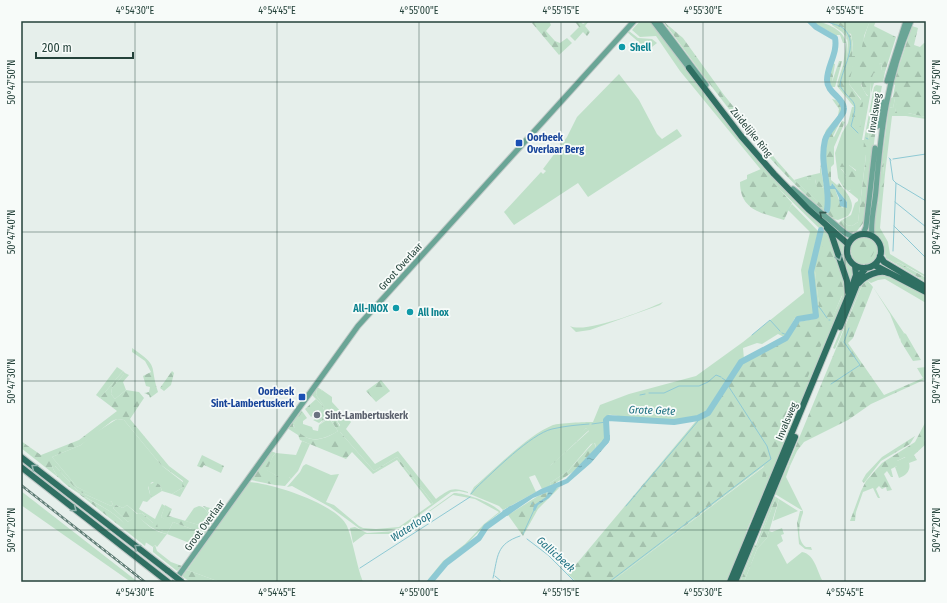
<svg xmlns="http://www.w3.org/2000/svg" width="947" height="603" font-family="'Fira Sans Condensed',sans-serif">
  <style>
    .green { fill: #bfe0c8; fill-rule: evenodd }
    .forest { fill: url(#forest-firs) }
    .cemetery { fill: url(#cemetery-stones) }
    .water { fill: url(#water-ripples) }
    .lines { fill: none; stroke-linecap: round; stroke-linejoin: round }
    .stream { stroke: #8ec9d4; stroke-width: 1 }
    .river { stroke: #8ec9d4; stroke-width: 6 }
    .major-casing { stroke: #c2cac8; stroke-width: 7 }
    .highway-casing { stroke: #c2cac8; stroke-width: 8 }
    .major { stroke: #6aa596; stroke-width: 5 }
    .highway { stroke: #2f6f62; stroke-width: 6 }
    .rail-casing { stroke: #5f7d75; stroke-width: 2.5 }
    .rail { stroke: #f7fbf9; stroke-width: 1; stroke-dasharray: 3; stroke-linecap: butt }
    .highway-bridge-casing { stroke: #c2cac8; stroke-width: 8; stroke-linecap: butt }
    .highway-bridge { stroke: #2f6f62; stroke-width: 6 }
    .oneway { stroke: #365b51 }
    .oneway2 { stroke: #93b5ae }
    .ticks { fill: none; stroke: #24423a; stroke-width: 1; stroke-opacity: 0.45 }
    .culture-dot { fill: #0f9aa8; stroke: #f7fbf9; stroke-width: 1.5 }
    .transit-dot { fill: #1a4fb4; stroke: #f7fbf9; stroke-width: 1.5 }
    .worship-dot { fill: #6b7280; stroke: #f7fbf9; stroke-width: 1.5 }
    .labels { text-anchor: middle; stroke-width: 3.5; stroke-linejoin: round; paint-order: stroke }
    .culture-label { font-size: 10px; font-weight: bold; fill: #0d838f; stroke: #f7fbf9; text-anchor: start }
    .street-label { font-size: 10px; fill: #24423a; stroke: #f7fbf9 }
    .transit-label { font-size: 10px; font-weight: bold; fill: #164399; stroke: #f7fbf9; text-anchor: start }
    .worship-label { font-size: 10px; font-weight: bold; fill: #5b616d; stroke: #f7fbf9; text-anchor: start }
    .water-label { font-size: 11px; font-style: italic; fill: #1c6f80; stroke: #f7fbf9 }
    .neatline { fill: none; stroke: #24423a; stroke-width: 1.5 }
    .ticks-label { font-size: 10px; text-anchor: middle; fill: #24423a }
  </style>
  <defs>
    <pattern id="forest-firs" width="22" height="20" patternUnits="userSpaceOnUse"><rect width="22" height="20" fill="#bfe0c8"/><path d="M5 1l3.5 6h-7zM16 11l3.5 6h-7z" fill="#a4c1ad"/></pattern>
    <pattern id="cemetery-stones" width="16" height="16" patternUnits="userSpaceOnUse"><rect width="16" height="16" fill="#bfe0c8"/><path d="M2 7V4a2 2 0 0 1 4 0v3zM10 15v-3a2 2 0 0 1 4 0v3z" fill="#a4c1ad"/></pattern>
    <pattern id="water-ripples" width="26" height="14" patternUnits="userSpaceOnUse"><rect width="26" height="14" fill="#8ec9d4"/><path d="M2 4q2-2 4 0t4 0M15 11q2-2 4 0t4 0" fill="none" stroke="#74a5ad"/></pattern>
  </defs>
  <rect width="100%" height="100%" fill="#e6efeb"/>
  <!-- green -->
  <path class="green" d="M640 21H650L728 124 765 169 801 207 829 232 844 277 846 293 829 341 746 532 747 533 727 582H611L765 466 842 296 815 271 819 305 817 306C811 273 814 265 823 232L766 176 680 71 656 36 640 37 632 30Z
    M812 21C821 21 844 28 846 43H843L840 35H837L836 37C830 29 819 29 812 21Z
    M833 21H870L864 36 861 85 867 96H870L862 140H864L874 87 876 85 882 86 880 96 875 95 872 105 868 141H865L864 154H866L858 222 852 226 847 225 842 220 851 215 855 203 858 201V199L848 191H850L856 170 849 165 841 169 846 175 843 187 838 178 835 153 842 133 848 123 852 107H854L860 126 861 99 849 84 854 56H852L853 45 851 34 843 30C852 46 846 69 837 84L843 65 847 38 842 32 832 25Z
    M629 31 638 38 652 39 657 43 648 50 627 32Z
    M880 63 882 64 881 70 885 72 883 82 874 83 871 93 870 80Z
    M619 74 639 100 657 134 662 139 677 129 682 136 588 197 578 183 514 225 504 212 541 172 543 174 546 171 543 169 567 137 577 117Z
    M895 98H898L895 113H908L926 117V119L906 116H892L885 174 883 175 884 161H881L878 205H882L880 228 888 242 890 254 925 275 924 276 898 262 896 264 886 258 882 243 874 232 873 226 889 107 893 108Z
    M807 176 808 180 815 178 816 184 823 188 824 186 826 196 825 208 794 180Z
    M792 204 818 231 809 274 815 314 810 316 795 318 784 337 778 334 762 344 757 343 743 348 744 359 739 361 705 413C692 422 643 420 626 418 620 417 614 414 608 415L605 419 606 439 596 448 595 443 591 444 568 471 550 483 551 486 542 489 535 475 529 477 536 492 503 510 499 506 470 494 474 487C495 469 528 435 553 425 559 423 585 422 593 422L600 405 629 394 696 376 743 342 804 293 801 270 810 232 788 210ZM586 428 589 431 550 466Z
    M831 230 845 244V256L854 269 850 289Z
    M865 236C874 238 878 244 878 253 874 265 863 269 853 260L850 249 854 240Z
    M884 273 926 295V303L885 279 878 280 871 283 868 281 863 283 835 349 833 348 860 283 864 280Z
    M873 287 904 333 900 339 901 342 890 314Z
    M663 302 660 305 590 330 576 332 570 326C585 334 646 310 663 302Z
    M117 367 123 371 100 398 96 395Z
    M125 373 129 375 123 382 126 390 115 399 111 394 112 388Z
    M317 389 322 391V390L332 397V402L343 414 344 413 351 422 346 429 375 464 398 451 436 499C450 489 452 487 468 492V493L459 491 451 492 403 527 387 531H371L360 529 330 507 292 486 287 487 300 472 303 466 306 464 331 475 339 474 326 502 334 505 359 526 363 528 376 529 399 527 433 503 397 457 374 471 340 432V425L335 418 337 414 331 421 338 431C325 439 311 444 298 432 295 429 294 429 294 424L302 411 307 418 303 421V424L312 427 313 430 318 431 319 425 328 419 324 406 316 395Z
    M117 419 124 420 161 465 184 483 182 488 172 494 162 491 160 485 152 482 148 487 151 498 147 502 143 501 139 509 155 519 162 504 165 506 161 517 171 522 165 531 157 529V523H153L142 513 138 514 127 505 123 508 116 505 113 508 128 522 137 515C146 524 154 532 167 534L173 522 205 534 197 546 167 534 157 547 155 545 153 547C146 542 139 539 133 533 126 527 122 520 115 515 96 500 60 489 52 466H55L78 491 111 506 113 504 111 501 108 503 77 487 52 457 81 445 92 435Z
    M302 441 310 444 298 471 291 479 289 477H279L266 470 273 456 276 453 296 455Z
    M906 457C913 466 909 475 899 478L895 467 897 466V461Z
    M788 465 790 466 786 477 803 511 775 494Z
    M248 482C271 483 337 504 347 526 354 544 356 564 363 582H220L187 570Z
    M21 491 138 582H131L21 505Z
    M454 493C466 493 493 503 501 512 487 521 478 533 466 545 453 557 439 567 428 582H426L443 561 465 544 484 524 499 512 475 499 453 495 402 531 389 534H365L353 543 350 528 355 527 367 533 396 531 418 519Z
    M774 496 776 497 757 546H755L740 582H738L754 544 756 545Z
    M779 499 798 511 773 521Z
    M199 506C207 507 208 516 214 521L208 530 199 525 185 521 194 508Z
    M782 528 784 534 781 535 783 541 777 545 787 564 802 552C814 554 817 570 822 580L744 582 757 549 767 538 769 531 772 532Z"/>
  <!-- forest -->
  <path class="forest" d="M534 21H549L551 25 546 31 555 41 560 43 567 38 572 43 559 55 532 23Z
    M571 21H580L583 24 589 21 585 26 590 32 587 36 583 32 575 41 570 36 579 27 576 23Z
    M663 21 683 38 724 95 778 162 794 180 829 211 830 204 829 189H835L842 208 847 202 832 183 831 186 827 185C823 171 823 126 840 122L833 136 834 137 842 121 845 122 834 147V164L831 167V180L837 185 839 183C847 194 858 203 848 216L838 220 833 219C765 163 715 91 663 21Z
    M870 21H876L874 26 896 37 885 72 881 71 882 64 880 63 878 72 874 73C869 82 871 88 870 96H868C852 80 862 39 870 21Z
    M840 22C852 33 854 40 852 56H855L849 84 863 103 860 126 862 129 857 134 850 127 854 107 837 86C841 67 859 42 838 26Z
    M912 26 918 28 914 45 920 47 924 43H926V117L908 113H895L897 98H895L893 108 889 107 890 99 893 97 895 85 893 84Z
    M839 61H842L835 87H832L828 81 832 63 835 64 832 82Z
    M875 95 880 96 864 222 857 231 851 233 837 224 842 220 847 225 852 226 858 222 866 155 863 154 864 141H868L872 105Z
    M832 99 839 101 842 110 839 117 829 127 822 142 826 130 838 116 839 109Z
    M881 161H884L883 174H885L882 205H878Z
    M842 163 849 165 857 172 854 188 848 191 843 187 846 175 840 167Z
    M820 164 824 186 821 189 817 187 815 179 808 180 807 176 820 173Z
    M761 169 792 203 784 220C761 213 740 210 740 182L747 179V175Z
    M826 235 843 287 842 295 765 479 762 478 764 466 611 582H576L568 574 696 421 709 414 742 364 788 339 798 322 818 318 817 306 819 305 815 271Z
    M854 250a10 10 0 1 1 20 0a10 10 0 1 1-20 0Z
    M898 262 926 278V282L896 264Z
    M868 281 873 287 853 338 848 343 884 395 923 378 917 368 926 367V379L871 404 848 420 804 442 797 451 790 466 788 465 863 283Z
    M904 333 906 334 921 360 913 361 901 342 900 337Z
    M132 348C160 367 149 364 158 392L150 398 149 395 144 393 149 392 150 387 146 386 143 376 151 372 145 361 132 352Z
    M123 371 125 373 112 388 111 394 115 399 126 390 139 392 144 398 130 419 169 466 189 481 180 497 172 494 182 488 183 481 161 465 124 420 117 419 112 421 81 445 52 457 77 487 108 502 111 501 113 504 111 506 78 491 55 466H52C60 489 97 501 115 515 126 524 134 535 146 542L145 546 21 448V441L41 455 79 440 117 411 100 398Z
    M172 371 174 373 171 385 164 391 160 388Z
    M381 380 390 391 376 402 366 391Z
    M317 387 322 390 321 392 317 389 316 395 325 407 329 417 319 425 327 417 322 405 311 394Z
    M300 409 302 412 293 426C308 444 320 442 338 431L330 419 331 414 336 411 337 413 335 418 342 430 340 432 374 471 397 457 433 503 431 504 397 460 373 474 352 452 346 459 300 440 298 435 287 428Z
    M926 421V440H924L926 444 914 455 917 460 909 463 905 457 897 461V466L891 469 893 477H891L887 471 884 474 892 490 887 491 886 487 882 489 879 486 876 489 880 498H878L873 488 863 492 856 512 855 521H850L861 491 866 481 882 463 915 442Z
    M586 428 589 430 555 462 544 469 542 466Z
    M915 436 910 444 881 461 864 483 862 481 866 474 882 457Z
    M594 442 596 448 576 470 551 486 550 483 568 471Z
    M271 451 276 453 273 456 267 470 279 477H289L291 479 285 486 275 485 251 480Z
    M202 455 224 466 221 473 204 465 202 468 197 466Z
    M155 482 160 485 162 491 151 498 148 485Z
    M560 487 538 509 523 536 508 515 538 496Z
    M776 497 779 499 767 538 757 549 744 582H740L755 546H757Z
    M116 505 123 508 127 505 137 514 142 513 153 523H157L158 529 163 531 170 523 161 517 165 505 172 509 169 516 199 525 208 530 205 534 173 522 167 534C154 531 147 524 137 516L128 522 113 508Z
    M203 506 221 511 214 521Z
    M800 511H803V513C799 523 796 540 806 547H811L812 550 805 549 799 544 797 523Z
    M155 545 157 551 171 562 182 566 177 571 153 552V547Z
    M187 570 220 582H190L182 576Z"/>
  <!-- cemetery -->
  <path class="cemetery" d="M316 399 322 405 327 417 319 423 313 420 322 417 321 412 318 410 311 417 305 409Z"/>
  <!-- water -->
  <path class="water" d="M832 183 847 202V208L840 206 839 198 835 189H829L827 185 831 186Z
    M610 435 609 442 591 463 568 483 557 488 549 498 538 505 535 511 533 510 534 505 546 497 548 492 533 498 507 516 502 511 541 489 566 479 604 439V436Z"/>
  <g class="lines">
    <!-- stream -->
    <path class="stream" d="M827 21C832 25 839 24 844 29 860 44 841 69 840 86 854 107 859 97 851 126L858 133
      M866 138 868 139
      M889 158 891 160
      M890 159 893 180 896 183 893 251
      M893 159 926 154
      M896 183 926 201
      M895 202 926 227
      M894 226 926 258
      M815 304 820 308 827 318
      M829 320H830
      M782 333 787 335
      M752 335 770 320 780 331
      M722 378 728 382
      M831 384 860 365 844 342 849 328
      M649 393H664L679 386H699L708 382 716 375 721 377
      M640 395 645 394
      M592 424 606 422
      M471 494 476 488C493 472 531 434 552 429 565 426 577 425 589 424
      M532 503V504
      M626 506 698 421V418
      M523 534 534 510
      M527 539 548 555 575 582
      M360 568 470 497
      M495 576 502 582
      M493 578C498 556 496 544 520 536
      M609 582 771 459 767 446 727 384"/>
    <!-- river -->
    <path class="river" d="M810 21 816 27 835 38C838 53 827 66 827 80 827 93 843 97 844 108 845 116 828 129 825 140 819 165 831 186 827 210
      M605 442 607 439 606 420 608 418 674 422 698 418 708 413 741 362 786 338 798 319 816 316 811 272 821 230
      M430 582 446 563 479 538 486 527 511 509"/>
    <defs>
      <path id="major" d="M653 21 689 68
        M658 21 706 85
        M887 81 906 21
        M878 126 882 100
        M793 189 845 233 853 237
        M863 234 866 227 875 148
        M872 236C870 221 875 205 876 190 881 128 887 79 911 21
        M174 582 358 326 634 21"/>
      <path id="highway" d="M689 68 741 136 774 174 808 209 848 244
        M827 228 831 233 847 281 848 292
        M847 251a17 17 0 1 1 34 0a17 17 0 1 1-34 0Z
        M880 256 884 262 926 287
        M874 265 926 292
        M859 283C864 276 880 269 888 273
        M840 327 861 274 866 268
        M21 457 168 571
        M21 467 168 582
        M730 582 850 292 856 275 855 266
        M735 582 795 437"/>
    </defs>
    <!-- major casing -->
    <use href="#major" class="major-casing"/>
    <!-- highway casing -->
    <use href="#highway" class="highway-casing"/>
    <!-- major -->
    <use href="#major" class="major"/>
    <!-- highway -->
    <use href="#highway" class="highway"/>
    <defs>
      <path id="rail" d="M21 485 145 582"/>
    </defs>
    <!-- rail casing -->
    <use href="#rail" class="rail-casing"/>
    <!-- rail -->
    <use href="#rail" class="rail"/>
    <defs>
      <path id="highway-bridge" d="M168 571 182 582"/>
    </defs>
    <!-- highway-bridge casing -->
    <use href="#highway-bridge" class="highway-bridge-casing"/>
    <!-- highway-bridge -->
    <use href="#highway-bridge" class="highway-bridge"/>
  </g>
  <!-- one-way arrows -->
  <defs><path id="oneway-chevron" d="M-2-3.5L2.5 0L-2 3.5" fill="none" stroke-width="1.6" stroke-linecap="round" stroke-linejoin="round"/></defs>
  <use class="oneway" href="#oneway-chevron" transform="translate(822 214) rotate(-140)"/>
  <g class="oneway2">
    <use href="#oneway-chevron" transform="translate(839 258) rotate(71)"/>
    <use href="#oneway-chevron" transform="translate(34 467) rotate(-142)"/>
    <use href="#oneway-chevron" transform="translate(74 509) rotate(38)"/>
    <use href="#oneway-chevron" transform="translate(137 547) rotate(-142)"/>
  </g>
  <!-- ticks -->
  <path class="ticks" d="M135 21V582M277 21V582M419 21V582M561 21V582M703 21V582M845 21V582M21 82H926M21 232H926M21 381H926M21 530H926"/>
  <!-- markers -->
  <g class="culture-dot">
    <circle cx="622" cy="47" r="4"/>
    <circle cx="396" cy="308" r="4"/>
    <circle cx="410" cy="312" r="4"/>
  </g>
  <g class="transit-dot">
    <rect x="515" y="139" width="8" height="8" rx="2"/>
    <rect x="298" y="393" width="8" height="8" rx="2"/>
  </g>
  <circle class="worship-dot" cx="317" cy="415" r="4"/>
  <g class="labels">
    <!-- culture labels -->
    <g class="culture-label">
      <text x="630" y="51">Shell</text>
      <text x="388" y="312" text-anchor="end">All-INOX</text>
      <text x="418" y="316">All Inox</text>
    </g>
    <!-- street labels -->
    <g class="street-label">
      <text transform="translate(874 113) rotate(-81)" y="4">Invalsweg</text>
      <text transform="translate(752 132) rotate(51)" y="4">Zuidelijke Ring</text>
      <text transform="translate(400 266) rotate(-48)" y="4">Groot Overlaar</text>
      <text transform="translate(786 421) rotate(-67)" y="4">Invalsweg</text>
      <text transform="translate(204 525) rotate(-54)" y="4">Groot Overlaar</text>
    </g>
    <!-- transit labels -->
    <g class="transit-label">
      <text x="527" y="141">Oorbeek<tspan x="527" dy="12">Overlaar Berg</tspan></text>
      <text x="294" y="395" text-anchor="end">Oorbeek<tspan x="294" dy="12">Sint-Lambertuskerk</tspan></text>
    </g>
    <!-- worship labels -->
    <g class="worship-label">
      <text x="325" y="419">Sint-Lambertuskerk</text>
    </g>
    <!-- water labels -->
    <g class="water-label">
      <text transform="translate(652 410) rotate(2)" y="4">Grote Gete</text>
      <text transform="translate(411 526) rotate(-33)" y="4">Waterloop</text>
      <text transform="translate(556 554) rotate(42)" y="4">Gallicbeek</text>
    </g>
  </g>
  <!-- border -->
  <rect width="947" height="603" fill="none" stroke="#f7fbf9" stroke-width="44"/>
  <!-- scale -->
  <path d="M36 52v6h97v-6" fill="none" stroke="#24423a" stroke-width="2"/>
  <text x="42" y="52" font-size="12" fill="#24423a" stroke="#f7fbf9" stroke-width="3" paint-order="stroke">200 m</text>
  <rect x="22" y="22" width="903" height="559" class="neatline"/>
  <g class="ticks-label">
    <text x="135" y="14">4°54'30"E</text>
    <text x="277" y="14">4°54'45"E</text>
    <text x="419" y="14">4°55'00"E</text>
    <text x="561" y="14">4°55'15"E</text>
    <text x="703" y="14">4°55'30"E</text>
    <text x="845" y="14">4°55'45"E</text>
    <text transform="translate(11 82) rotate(-90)" y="4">50°47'50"N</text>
    <text transform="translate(936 82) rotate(-90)" y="4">50°47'50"N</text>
    <text transform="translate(11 232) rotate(-90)" y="4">50°47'40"N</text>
    <text transform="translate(936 232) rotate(-90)" y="4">50°47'40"N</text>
    <text transform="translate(11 381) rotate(-90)" y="4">50°47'30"N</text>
    <text transform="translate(936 381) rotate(-90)" y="4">50°47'30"N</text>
    <text transform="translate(11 530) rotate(-90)" y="4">50°47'20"N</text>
    <text transform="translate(936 530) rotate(-90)" y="4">50°47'20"N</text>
    <text x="135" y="596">4°54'30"E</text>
    <text x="277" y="596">4°54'45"E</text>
    <text x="419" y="596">4°55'00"E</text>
    <text x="561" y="596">4°55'15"E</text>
    <text x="703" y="596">4°55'30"E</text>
    <text x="845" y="596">4°55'45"E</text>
  </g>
</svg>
